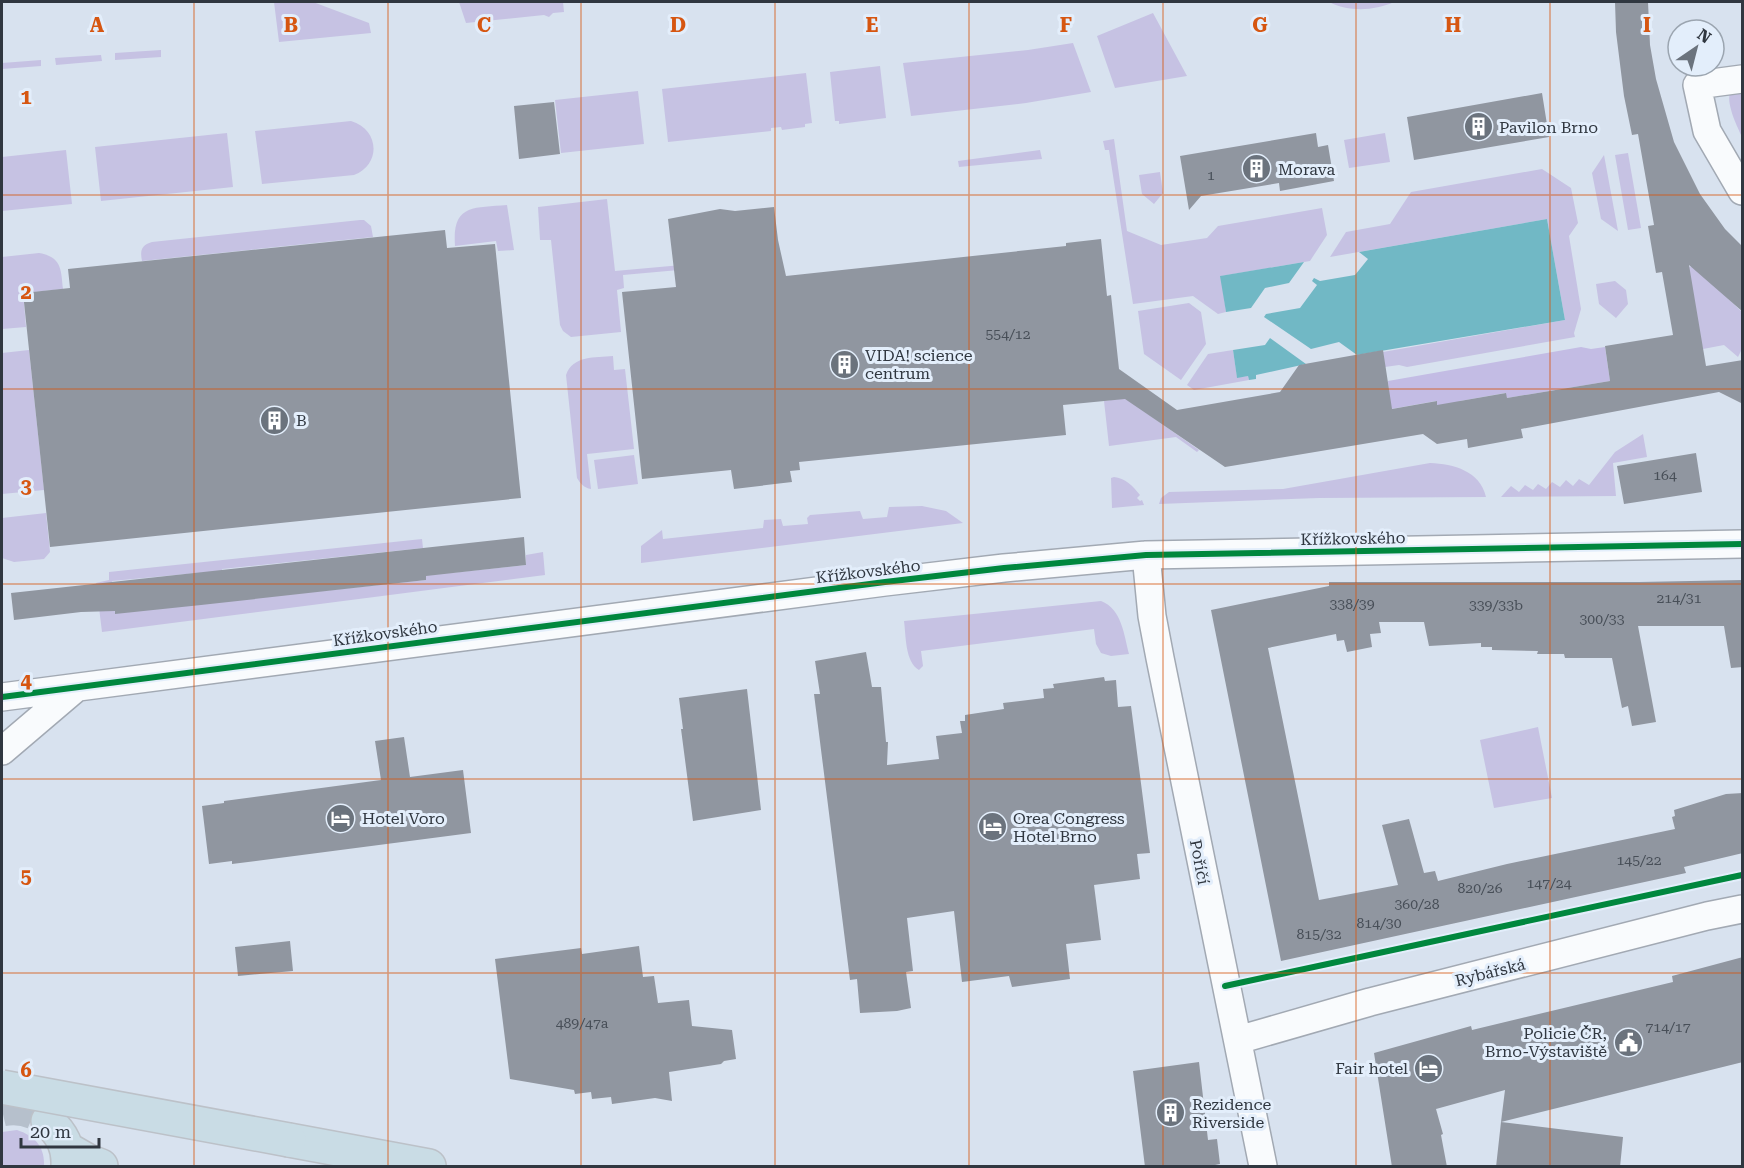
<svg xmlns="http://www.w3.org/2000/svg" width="1744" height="1168" font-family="'Roboto Serif',serif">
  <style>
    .green { fill: #c6c2e3; fill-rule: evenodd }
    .forest { fill: #c3bce4 }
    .water { fill: #71b8c5 }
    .building { fill: #9096a0 }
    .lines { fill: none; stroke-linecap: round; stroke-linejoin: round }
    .highway-tunnel { stroke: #b6c0cc; stroke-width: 33; stroke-dasharray: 33 16; stroke-linecap: butt }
    .street-casing { stroke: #a2a9b3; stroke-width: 30 }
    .highway-casing { stroke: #bcc1c8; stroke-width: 36 }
    .street { stroke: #f9fbfd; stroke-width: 27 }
    .highway { stroke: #c9dce5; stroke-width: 33 }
    .highway-bridge-casing { stroke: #bcc1c8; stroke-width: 36; stroke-linecap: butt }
    .highway-bridge { stroke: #c9dce5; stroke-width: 33 }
    .cycleway-casing { stroke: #e3eefb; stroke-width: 10 }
    .cycleway { stroke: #00873e; stroke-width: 6 }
    .grid { fill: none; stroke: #d65611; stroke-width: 1.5; stroke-opacity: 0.55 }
    .labels { text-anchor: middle; stroke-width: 6; stroke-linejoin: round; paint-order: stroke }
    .number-label { font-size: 14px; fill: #484f58 }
    .poi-label { font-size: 16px; fill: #303740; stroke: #e3eefb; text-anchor: start }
    .street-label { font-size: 16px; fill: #303740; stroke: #e3eefb }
    .grid-label { font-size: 20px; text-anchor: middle; font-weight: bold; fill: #d65611; stroke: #e3eefb; stroke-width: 6; stroke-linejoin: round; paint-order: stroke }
  </style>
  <rect width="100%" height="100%" fill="#d8e2ef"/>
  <!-- green -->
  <path class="green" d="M274 2H313L369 23 371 33 279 42Z
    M459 2H563L564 12 553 13 549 17 544 15 466 23Z
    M1329 2H1394C1374 11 1349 12 1329 2Z
    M1153 13 1187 76 1115 88 1097 36Z
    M1073 43 1091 92 1026 103 911 116 903 63 1028 50Z
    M161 50V57L115 60V53Z
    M101 55 102 61 56 65 55 58Z
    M41 60V66L2 69V63Z
    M880 66 886 118 839 124V121H835L830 72Z
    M806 73 812 123 805 124V127L782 130 781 127 771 128V131L668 142 662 89Z
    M1742 86V137C1738 128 1722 97 1733 89 1735 87 1739 87 1742 86Z
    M638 91 644 144 561 153 555 100Z
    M351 121C379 129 382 164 354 175L262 184 255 131Z
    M227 133 233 187 101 201 95 147Z
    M1385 133 1390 162 1349 168 1344 140Z
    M1114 139 1127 231 1161 245 1207 238 1218 226 1322 208 1327 235 1310 261 1221 276 1226 312 1218 314 1193 296 1133 304 1109 150H1105L1103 141Z
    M66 150 72 204 2 211V157Z
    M1040 150 1042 159 959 167 958 161Z
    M1628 153 1641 228 1628 230 1615 155Z
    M1604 155 1618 231 1601 219 1592 173Z
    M1542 169 1571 188 1578 223 1569 236 1581 309 1574 333 1575 337 1407 367 1399 365 1385 367 1383 352 1565 320 1547 219 1330 257 1346 232 1390 224 1411 192Z
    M1160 172 1163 193 1154 204 1142 194 1139 175Z
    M607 199 615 271 704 263 701 268 623 275 624 288 617 290 621 332 571 337 563 331 560 325 551 240H540L538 207Z
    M507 205 514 250 498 251 496 241 455 246C452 204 473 208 507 205Z
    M360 220H364L371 226 373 237 142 261C140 251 141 245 152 242Z
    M39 253C62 257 61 270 63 289L23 293 26 327 2 329V257Z
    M1694 266 1742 312V349L1738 357 1724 345 1703 349 1683 268Z
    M1615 281 1626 290 1628 304 1616 318 1599 304 1596 284Z
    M1189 303 1201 312 1206 344 1181 380 1144 354 1138 311Z
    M29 350 44 490 2 494V353Z
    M1233 350 1237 377 1248 376 1249 380 1194 390 1187 385 1208 354Z
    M613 356 614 370 625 369 634 449 587 454 591 489C584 488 580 483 577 478L566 375C573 355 595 358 613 356Z
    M1125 398 1199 450 1197 452 1176 437 1109 446 1104 401Z
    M1643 434 1647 457 1613 463 1616 496 1501 497 1511 486 1519 492 1525 485 1533 490 1538 484 1546 489 1552 482 1560 487 1566 480 1573 486 1579 479 1589 485 1615 452Z
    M634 455 638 484 598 489 594 460Z
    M1430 463C1454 464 1480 471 1486 497L1319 498 1159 504 1161 498 1169 492 1283 489Z
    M1114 477C1125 478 1133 486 1140 495L1137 498 1140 501 1142 500 1144 505 1112 508 1111 478Z
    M922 506 946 511 963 523 641 563V546L662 530 663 539 763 528 764 520 781 519 783 526 808 524 807 518 810 515 860 511 863 519 887 517 889 507Z
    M46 513 50 552 44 559 14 562 2 558V518Z
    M422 539 423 548 222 569 225 601 426 580 423 551 450 573 526 565V555L543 552 545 575 102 632 96 583 109 580V572ZM197 573 115 613 112 581Z
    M1101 601C1122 609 1124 635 1129 654L1111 656 1101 653 1096 644 1094 629 921 651 923 666 919 670C905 662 906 636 904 621Z
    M1538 727 1552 798 1494 808 1480 740Z
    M17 1130C35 1136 45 1147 44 1166H2V1132Z"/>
  <!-- forest -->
  <path class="forest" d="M1581 347 1591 349 1605 347 1610 381 1507 398 1505 393 1460 401 1441 428 1436 401 1380 411 1389 391 1388 381Z"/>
  <!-- water -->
  <path class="water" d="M1547 219 1565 320 1357 355 1339 342 1311 349 1264 317 1266 314 1300 308 1317 285 1312 281 1314 278 1320 281 1355 275 1368 259 1359 252Z
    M1304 262 1289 283 1265 288 1251 308 1226 312 1220 276Z
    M1270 338 1306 364 1256 375V379L1249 380 1248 376 1237 378 1233 350 1265 345Z"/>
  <!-- building -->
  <path class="building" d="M1615 2H1648L1650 45 1656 79 1674 142 1700 194 1725 229 1743 247V312L1689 265 1706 366 1743 360V404L1719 392 1521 429 1523 438 1468 448 1467 439 1437 444 1423 434 1225 467 1125 399 1063 405 1066 435 799 462 800 470 790 471 792 482 734 489 731 470 642 479 622 292 676 287 668 219 720 209 735 211 774 207 778 240 786 276 1066 246V243L1101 239 1107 296 1111 295 1119 369 1177 410 1280 392 1299 365 1383 350 1392 409 1437 401V405L1506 393 1507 398 1610 381 1605 346 1673 335 1662 272 1656 273 1648 226 1654 225 1638 134 1632 135 1624 96 1616 32Z
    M1542 93 1549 137 1414 160 1407 117Z
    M554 102 560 154 519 159 514 106Z
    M1316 133 1318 147 1328 145 1334 181 1280 191 1279 183 1201 196 1189 210 1180 156Z
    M445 230 447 248 495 244 521 498 50 547 23 293 70 288 68 269Z
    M1696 453 1702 492 1624 504 1617 466Z
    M524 537 526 565 426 576V580L201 605 115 614V611L81 612 14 620 11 593Z
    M1743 580V667L1731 668 1724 626H1638L1656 722 1632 726 1628 706 1622 708 1612 658H1565L1564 654H1537L1538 651 1492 650V647H1481V643L1429 646 1424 622H1379L1381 633 1370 634 1372 647 1347 652 1344 640 1337 641 1336 634 1268 648 1319 900 1398 885 1382 825 1409 819 1424 873 1435 871 1438 881 1507 864 1675 829 1672 817 1675 816 1674 810 1726 794 1743 793V853L1684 867 1686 873 1281 961 1211 610 1329 586V582H1639Z
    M866 652 872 687H881L886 742H888L887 765 939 759 936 736 962 733 960 721H965V715L1004 709 1003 703 1044 698 1043 689 1054 688 1053 684 1104 677 1105 681 1116 680 1118 707 1131 706 1150 853 1137 854 1140 879 1094 885 1101 940 1066 944 1070 979 1012 987 1009 976 962 982 954 911 907 918 913 971 906 972 911 1008 897 1011 860 1013 857 979 850 980 814 694H820L815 661Z
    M747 689 761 810 693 821 681 729H683L679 698Z
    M404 737 410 777 463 770 471 833 232 864V861L209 864 202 806 224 803V801L381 780 375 741Z
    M290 941 293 971 238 976 235 947Z
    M639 946 643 977 654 976 658 1003 689 1000 692 1026 732 1030 736 1059 724 1061 721 1064 669 1072 672 1101 655 1098 612 1104 611 1097 592 1099 591 1092 575 1094 574 1090 510 1079 495 959 581 948 582 954Z
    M1743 957V1062L1501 1122 1505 1090 1436 1109 1443 1134 1441 1135 1447 1167H1392L1374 1053 1471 1026 1472 1030 1673 982 1672 976Z
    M1199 1062 1208 1140 1217 1139 1220 1164 1205 1167H1145L1133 1071Z
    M1501 1122 1623 1137 1620 1167H1496Z"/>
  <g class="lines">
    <!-- highway-tunnel -->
    <path class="highway-tunnel" d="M2 1110C19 1106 34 1111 48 1121"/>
    <defs>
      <path id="street" d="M1742 79 1697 85 1707 131 1742 191
        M1146 555 1152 616 1160 658 1263 1166
        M2 697 885 582 1004 568 1146 555 1742 544
        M2 751 76 688
        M1238 1040 1370 1002 1707 916 1742 909"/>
      <path id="highway" d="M48 1121C62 1134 69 1147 68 1166
        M289 1140 429 1166
        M67 1149 88 1161 101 1166"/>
    </defs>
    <!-- street casing -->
    <use href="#street" class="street-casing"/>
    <!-- highway casing -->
    <use href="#highway" class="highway-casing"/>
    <!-- street -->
    <use href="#street" class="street"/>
    <!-- highway -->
    <use href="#highway" class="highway"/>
    <defs>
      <path id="highway-bridge" d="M2 1087 289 1140"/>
    </defs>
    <!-- highway-bridge casing -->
    <use href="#highway-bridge" class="highway-bridge-casing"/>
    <!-- highway-bridge -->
    <use href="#highway-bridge" class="highway-bridge"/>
    <defs>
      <path id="cycleway" d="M2 697 885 582 1004 568 1146 555 1742 544
        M1225 986 1742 875"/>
    </defs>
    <!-- cycleway casing -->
    <use href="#cycleway" class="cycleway-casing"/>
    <!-- cycleway -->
    <use href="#cycleway" class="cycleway"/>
  </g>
  <!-- grid -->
  <path class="grid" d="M194 2V1166M388 2V1166M581 2V1166M775 2V1166M969 2V1166M1163 2V1166M1356 2V1166M1550 2V1166M2 195H1742M2 389H1742M2 584H1742M2 779H1742M2 973H1742"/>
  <!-- icons -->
  <defs>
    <symbol id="building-disc" viewBox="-11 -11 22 22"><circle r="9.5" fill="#6b737d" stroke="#e3eefb"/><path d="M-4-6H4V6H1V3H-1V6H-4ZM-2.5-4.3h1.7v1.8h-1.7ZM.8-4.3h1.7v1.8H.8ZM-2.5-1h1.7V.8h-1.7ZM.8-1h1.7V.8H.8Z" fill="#fff"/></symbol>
    <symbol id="hotel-disc" viewBox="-11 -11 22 22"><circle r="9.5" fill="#6b737d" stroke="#e3eefb"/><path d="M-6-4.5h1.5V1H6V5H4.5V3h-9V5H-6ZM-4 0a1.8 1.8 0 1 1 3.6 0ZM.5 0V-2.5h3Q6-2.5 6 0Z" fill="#fff"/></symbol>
    <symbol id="civic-disc" viewBox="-11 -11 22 22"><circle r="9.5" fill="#6b737d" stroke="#e3eefb"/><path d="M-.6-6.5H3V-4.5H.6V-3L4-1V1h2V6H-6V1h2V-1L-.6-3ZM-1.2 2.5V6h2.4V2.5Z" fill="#fff"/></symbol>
  </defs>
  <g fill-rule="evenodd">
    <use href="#building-disc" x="1462" y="110" width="33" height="33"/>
    <use href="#building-disc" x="1240" y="152" width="33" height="33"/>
    <use href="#building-disc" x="828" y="348" width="33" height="33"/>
    <use href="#building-disc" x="258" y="404" width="33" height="33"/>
    <use href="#hotel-disc" x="324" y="802" width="33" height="33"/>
    <use href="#hotel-disc" x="976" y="810" width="33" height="33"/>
    <use href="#civic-disc" x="1612" y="1026" width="33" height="33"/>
    <use href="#hotel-disc" x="1412" y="1052" width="33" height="33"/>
    <use href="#building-disc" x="1154" y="1096" width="33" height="33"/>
  </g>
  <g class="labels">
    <!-- number labels -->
    <g class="number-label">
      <text x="1211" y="180">1</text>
      <text x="1008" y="339">554/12</text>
      <text x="1665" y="480">164</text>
      <text x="1679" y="603">214/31</text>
      <text x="1352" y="609">338/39</text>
      <text x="1496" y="610">339/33b</text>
      <text x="1602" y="624">300/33</text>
      <text x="1639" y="865">145/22</text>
      <text x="1549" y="888">147/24</text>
      <text x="1480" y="893">820/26</text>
      <text x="1417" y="909">360/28</text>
      <text x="1379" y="928">814/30</text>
      <text x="1319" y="939">815/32</text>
      <text x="582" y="1028">489/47a</text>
      <text x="1668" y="1032">714/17</text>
    </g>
    <!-- poi labels -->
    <g class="poi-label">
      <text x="1499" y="133">Pavilon Brno</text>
      <text x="1278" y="175">Morava</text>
      <text x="865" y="361">VIDA! science<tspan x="865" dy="18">centrum</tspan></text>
      <text x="296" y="426">B</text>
      <text x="362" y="824">Hotel Voro</text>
      <text x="1013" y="824">Orea Congress<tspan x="1013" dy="18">Hotel Brno</tspan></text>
      <text x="1607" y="1039" text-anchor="end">Policie ČR,<tspan x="1607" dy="18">Brno-Výstaviště</tspan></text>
      <text x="1408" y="1074" text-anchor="end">Fair hotel</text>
      <text x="1192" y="1110">Rezidence<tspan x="1192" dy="18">Riverside</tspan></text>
    </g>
    <!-- street labels -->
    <g class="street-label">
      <text transform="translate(1353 538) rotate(-1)" y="6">Křížkovského</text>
      <text transform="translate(868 571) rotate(-7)" y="6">Křížkovského</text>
      <text transform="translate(385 633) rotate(-8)" y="6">Křížkovského</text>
      <text transform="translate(1200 862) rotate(79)" y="6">Poříčí</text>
      <text transform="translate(1490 972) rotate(-14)" y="6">Rybářská</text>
    </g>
  </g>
  <g class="grid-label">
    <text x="97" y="32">A</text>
    <text x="291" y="32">B</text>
    <text x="484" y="32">C</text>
    <text x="678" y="32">D</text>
    <text x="872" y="32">E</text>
    <text x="1066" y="32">F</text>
    <text x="1260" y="32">G</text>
    <text x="1453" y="32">H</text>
    <text x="1647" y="32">I</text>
    <text x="26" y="104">1</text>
    <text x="26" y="299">2</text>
    <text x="26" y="493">3</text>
    <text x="26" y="688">4</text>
    <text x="26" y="883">5</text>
    <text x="26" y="1077">6</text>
  </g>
  <!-- border -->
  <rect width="1744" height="1168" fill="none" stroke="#303740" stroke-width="6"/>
  <!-- north arrow -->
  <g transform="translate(1696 48) rotate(35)"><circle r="28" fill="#e3eefb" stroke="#9ba5b0" stroke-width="1.5"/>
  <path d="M0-4.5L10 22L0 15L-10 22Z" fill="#6b737d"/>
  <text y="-9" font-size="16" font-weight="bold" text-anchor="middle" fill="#303740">N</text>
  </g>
  <!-- scale -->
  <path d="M21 1138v9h78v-9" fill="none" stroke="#303740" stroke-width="3"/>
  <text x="30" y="1138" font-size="18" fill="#303740" stroke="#e3eefb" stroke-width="4.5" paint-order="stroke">20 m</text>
</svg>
